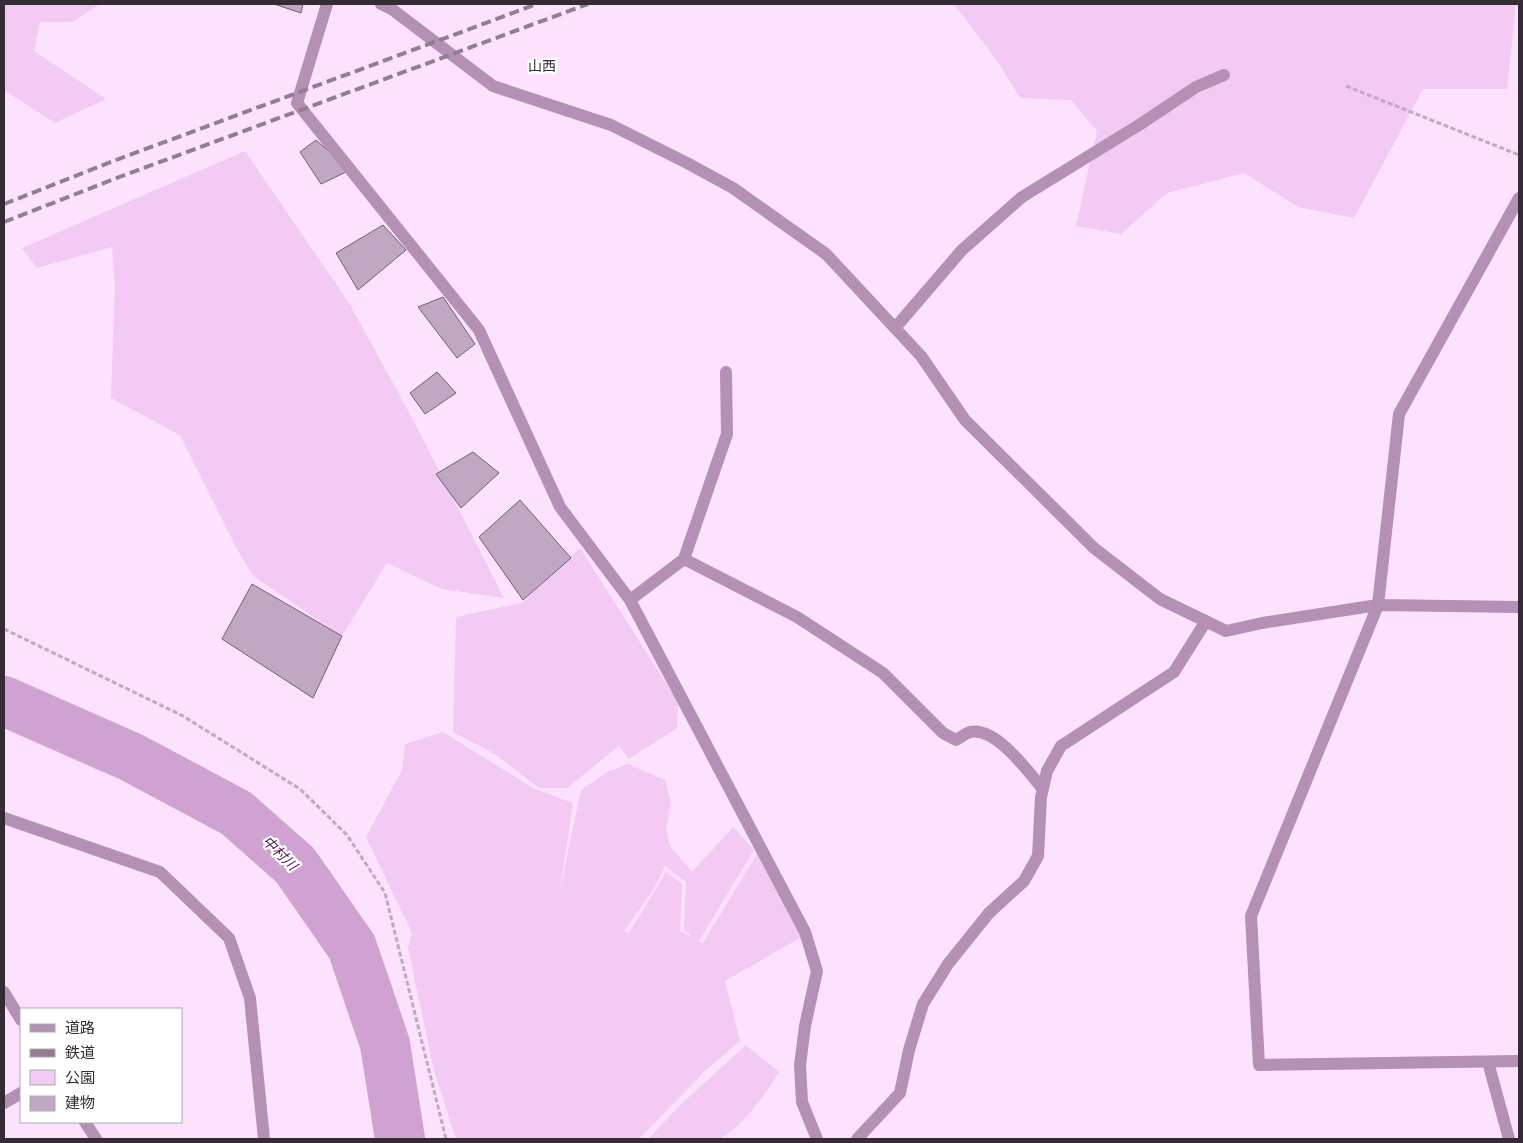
<svg xmlns="http://www.w3.org/2000/svg" width="1523" height="1143" font-family="Raleway,'Noto Sans JP',sans-serif">
  <style>
    .green { fill: #f2caf4; fill-rule: evenodd }
    .lines { fill: none; stroke-linecap: round; stroke-linejoin: round }
    .river { stroke: #d0a2d2; stroke-width: 50 }
    .building { fill: #c1a8c2; stroke: #755e76 }
    .path { stroke: #bfaac0; stroke-width: 3; stroke-dasharray: 5 2.5; stroke-linecap: butt }
    .lane { stroke: #b390b4; stroke-width: 12 }
    .street { stroke: #b390b4; stroke-width: 12 }
    .rail { stroke: #917f91; stroke-width: 4; stroke-dasharray: 10 5; stroke-linecap: butt }
    .labels { text-anchor: middle; stroke-width: 4.5; stroke-linejoin: round; paint-order: stroke }
    .neighbourhood-label { font-size: 14px; fill: #352b35; stroke: #fff }
    .water-label { font-size: 14px; font-style: italic; fill: #4f1853; stroke: #fff }
  </style>
  <rect width="100%" height="100%" fill="#fce2fd"/>
  <!-- green -->
  <path class="green" d="M4 4H100L72 22H40L34 51 106 99 55 123 4 90Z
    M954 4H1516L1507 89H1423L1354 218 1298 207 1244 173 1167 193 1121 234 1076 226 1097 131 1071 100 1020 98 998 62Z
    M245 151 349 303 411 416 504 598 442 589 387 563 342 636 253 576 238 551 180 435 111 398 115 285 112 247 37 268 22 248Z
    M580 548 678 702 677 728 629 759 619 746 567 788H539L495 754 453 732 456 617 522 603Z
    M443 732 533 788 573 803 560 890 581 790 607 772 628 764 665 780 671 802 666 830 670 846 692 872 733 827 754 850 699 941 703 943 758 852 802 937 725 981 740 1041 704 1072 639 1139H456L434 1071 408 948 412 933 366 837 402 770 405 744ZM665 866 686 882 684 930 693 938 680 931 682 884 666 872 629 933 624 931 655 887Z
    M746 1045 779 1072C765 1094 744 1126 721 1138 713 1143 661 1139 648 1139L680 1105Z"/>
  <g class="lines">
    <!-- river -->
    <path class="river" d="M4 701 131 757 236 813 295 865 352 947 385 1044 400 1139"/>
  </g>
  <!-- building -->
  <path class="building" d="M274 4H303L301 13Z
    M316 140 350 170 321 184 300 152Z
    M383 225 406 250 358 290 336 253Z
    M443 297 475 344 457 358 418 307Z
    M437 372 456 393 425 414 410 393Z
    M473 452 499 473 461 508 436 474Z
    M520 500 571 558 523 600 479 537Z
    M252 584 342 636 313 698 222 639Z"/>
  <g class="lines">
    <!-- path -->
    <path class="path" d="M1346 86 1519 155
      M4 629 183 716 300 789 347 835 385 893 446 1139"/>
    <!-- lane -->
    <path class="lane" d="M895 328 962 250 1022 197 1139 125 1196 87 1224 75
      M630 600 684 559 727 434 726 372
      M1488 1062 1509 1139"/>
    <!-- street -->
    <path class="street" d="M327 4 297 103 479 330 560 507 630 600 805 932 817 971 805 1026 800 1065 802 1102 817 1139
      M381 4 393 10 493 86 611 125 687 163 733 188 826 254 921 356 965 420 1094 548 1160 599 1226 631 1262 623 1378 605 1519 607
      M1519 198 1399 414 1378 605 1251 916 1259 1065 1519 1061
      M684 559 797 617 883 673 943 733 956 740C960 738 966 733 970 732 997 727 1028 772 1043 789
      M4 818 160 872 229 938 250 998 264 1139
      M4 992 21 1020
      M4 1103 21 1093
      M85 1122 96 1139
      M857 1139 900 1093 909 1050 923 1004 948 964 989 913 1024 881 1038 856 1041 797 1047 771 1061 746 1174 672 1206 621"/>
    <!-- rail -->
    <path class="rail" d="M4 204 116 160 537 4
      M4 222 122 176 588 4"/>
  </g>
  <g class="labels">
    <!-- neighbourhood labels -->
    <g class="neighbourhood-label">
      <text x="542" y="71">山西</text>
    </g>
    <!-- water labels -->
    <g class="water-label">
      <text transform="translate(280 853) rotate(44)" y="5">中村川</text>
    </g>
  </g>
  <!-- border -->
  <rect width="1523" height="1143" fill="none" stroke="#352b35" stroke-width="10"/>
  <!-- legend -->
  <rect x="20" y="1008" width="162" height="115" fill="#ffffff" stroke="#aeaaae"/>
  <rect x="30" y="1024" width="25" height="8" fill="#b390b4" stroke="#aeaaae"/>
  <text x="65" y="1033" font-size="15" fill="#352b35">道路</text>
  <rect x="30" y="1049" width="25" height="8" fill="#917f91" stroke="#aeaaae"/>
  <text x="65" y="1058" font-size="15" fill="#352b35">鉄道</text>
  <rect x="30" y="1070" width="25" height="15" fill="#f2caf4" stroke="#aeaaae"/>
  <text x="65" y="1083" font-size="15" fill="#352b35">公園</text>
  <rect x="30" y="1096" width="25" height="15" fill="#c1a8c2" stroke="#aeaaae"/>
  <text x="65" y="1108" font-size="15" fill="#352b35">建物</text>
</svg>
